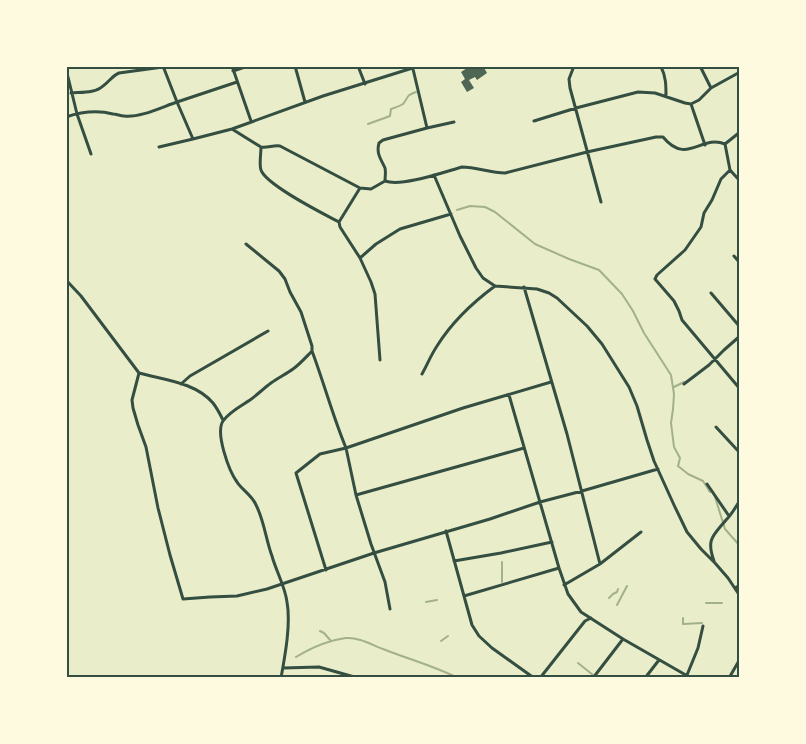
<svg xmlns="http://www.w3.org/2000/svg" width="806" height="744" font-family="'Public Sans',sans-serif">
  <style>
    .lines { fill: none; stroke-linecap: round; stroke-linejoin: round }
    .stream { stroke: #a3b18a; stroke-width: 2 }
    .building { fill: #4f6655 }
    .minor { stroke: #344e41; stroke-width: 3 }
    .neatline { fill: none; stroke: #344e41; stroke-width: 2 }
  </style>
  <rect width="100%" height="100%" fill="#e9edc9"/>
  <g class="lines">
    <!-- stream -->
    <path class="stream" d="M368 124 390 116 391 109C394 108 400 106 403 104 409 97 405 96 416 92
      M457 210 470 206 485 207 495 212 535 244 569 259 599 270 622 294 633 311 644 333 671 375 674 394 673 409 671 423 674 447 680 458 678 466 688 474 703 481 710 492
      M674 387 684 382
      M715 497 725 529 740 546
      M502 582V562
      M609 598 613 594 617 592 618 589
      M426 602 437 600
      M706 603H722
      M617 605 627 586
      M683 618V624L702 623
      M320 631 324 633 331 641
      M441 641 448 636
      M296 657C311 648 329 640 346 638 359 637 372 645 383 649 408 659 434 666 458 678
      M578 663 593 675"/>
  </g>
  <!-- building -->
  <path class="building" d="M470 66 473 69 478 66H483L487 73 477 80 475 77 469 80 474 88 467 92 461 82 465 79 461 72Z"/>
  <g class="lines">
    <!-- minor -->
    <path class="minor" d="M232 66 251 121
      M295 66 305 102
      M358 66 365 84
      M574 66 569 79 570 88 601 202
      M657 66 661 67C666 76 666 86 666 96
      M700 66 711 88
      M413 69 427 128 383 140 379 143C376 154 381 159 385 168 386 172 385 177 385 181 402 187 444 172 462 167 477 167 490 173 505 173L587 152 656 137H663C687 166 701 134 725 144
      M233 71 248 66
      M68 77 77 114 91 154
      M237 82 177 102 193 139 232 129 323 96 419 66
      M71 93C81 92 96 93 103 86 109 82 112 76 119 73L163 67
      M691 104 705 145
      M66 117C81 112 97 110 113 114 117 114 120 116 124 116 140 118 162 107 177 102L163 66
      M534 121 576 108 638 92 655 93 685 103 691 104 699 100 711 88 740 72
      M427 128 454 122
      M232 129 261 147C268 148 273 145 280 146L360 188 371 189 385 181
      M725 144 730 170 740 181
      M725 144 740 132
      M159 147 193 139
      M261 147C261 153 259 165 261 170 266 185 324 214 339 222
      M730 170 721 179 712 200 704 213 701 227 685 250 657 275 655 279 674 301 679 311 682 320 740 389
      M434 175 460 236 476 268 483 278 495 286 537 289 549 293 557 298 587 326 602 344 629 387 637 406 647 440 654 461 674 505 687 532 701 549 715 563 728 578 740 596
      M246 244 279 271 285 279 290 292 301 312 312 346V351C306 357 300 364 293 369 286 374 278 378 271 383 263 389 257 395 250 400 241 406 229 412 223 421 215 433 229 471 237 482 242 490 252 495 256 505 264 520 266 540 272 556 276 571 285 586 287 602 291 624 285 656 281 678
      M734 256 740 263
      M360 258 340 227 339 222 360 188
      M66 280 81 296 139 373 132 400 133 408 138 425 146 447 158 508 170 555 183 599 210 597 237 596 267 589 374 553 490 519 540 502 582 491 658 469
      M524 287 567 434 600 564 564 585
      M711 293 740 327
      M312 351C324 383 333 417 346 448L320 454 296 473 326 570
      M380 360 375 294 371 282 360 258 376 244 400 229 451 214
      M139 373C164 380 195 382 213 403 217 408 220 414 223 420
      M422 374C427 365 431 355 437 346 452 322 472 303 495 286
      M181 384 190 376 268 331
      M684 384 709 365 724 350 740 336
      M509 395 559 568 568 594 581 612 623 639 691 678
      M716 427 740 453
      M524 448 356 495 346 448 463 408 551 382
      M707 484 729 516
      M356 495 371 544 385 582 390 609
      M446 531 472 625 479 636 492 648 534 678
      M454 561 501 553 552 542
      M714 561C706 539 713 536 726 520 732 514 736 507 740 500
      M600 564 641 532
      M735 588 740 585
      M464 596 559 568
      M283 668 319 667 358 678
      M687 675 698 648 703 626
      M540 678 585 621 591 618
      M593 678 623 639
      M645 678 659 660
      M729 678 740 659"/>
  </g>
  <!-- border -->
  <rect width="806" height="744" fill="none" stroke="#fefae0" stroke-width="135"/>
  <rect x="68" y="68" width="670" height="608" class="neatline"/>
</svg>
